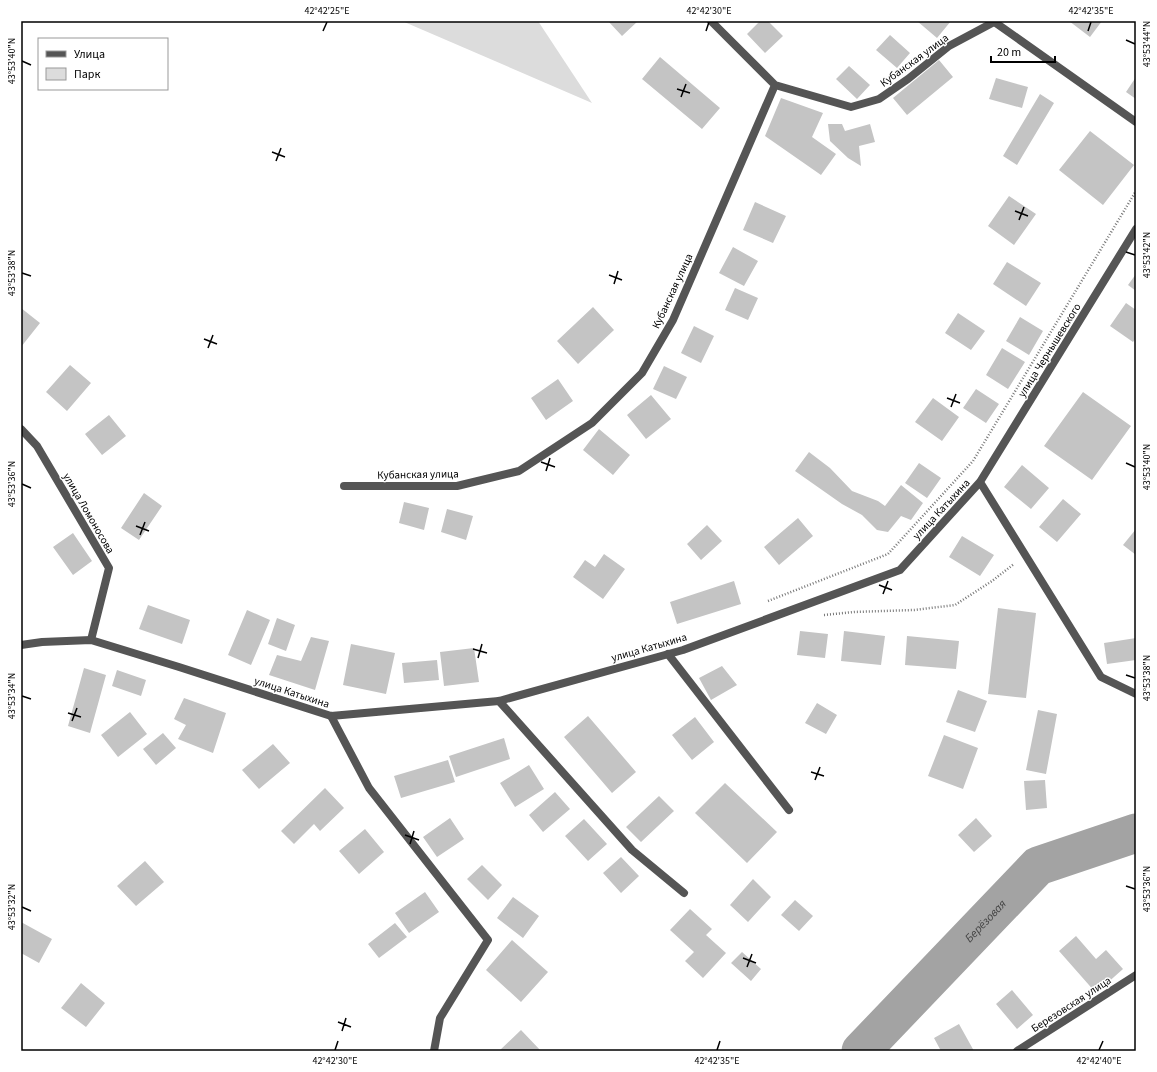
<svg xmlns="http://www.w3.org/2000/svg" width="1157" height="1072" font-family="'Source Sans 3',sans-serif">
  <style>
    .green { fill: #dcdcdc }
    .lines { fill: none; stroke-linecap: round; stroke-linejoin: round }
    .river { stroke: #a3a3a3; stroke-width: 39 }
    .building { fill: #c4c4c4 }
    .path { stroke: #777; stroke-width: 2.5; stroke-dasharray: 1 2; stroke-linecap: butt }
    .service { stroke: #555; stroke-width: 8 }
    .minor { stroke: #555; stroke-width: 8 }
    .tertiary { stroke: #555; stroke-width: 8 }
    .ticks { fill: none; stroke: #000; stroke-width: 1.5 }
    .labels { text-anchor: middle; stroke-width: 3; stroke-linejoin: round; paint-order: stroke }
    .street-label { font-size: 11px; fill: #000; stroke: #fff }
    .water-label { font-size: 12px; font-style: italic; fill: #444; stroke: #fff }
    .neatline { fill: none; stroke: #000; stroke-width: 1.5 }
    .ticks-label { font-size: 10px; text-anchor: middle; fill: #000 }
  </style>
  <rect width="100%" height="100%" fill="#fff"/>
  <!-- green -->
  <path class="green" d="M402 21H538L592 103Z"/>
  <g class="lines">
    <!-- river -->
    <path class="river" id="s1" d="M861 1051 1038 866 1136 833"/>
  </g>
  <!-- building -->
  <path class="building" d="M608 21H638L622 36Z
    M760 21H768L783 36 765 53 747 34Z
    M917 21H951L937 38Z
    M1069 21H1102L1090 37Z
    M890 35 910 53 897 68 876 50Z
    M660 57 720 108 702 129 642 79Z
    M939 60 953 77 907 115 893 98Z
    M849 66 870 85 857 99 836 79Z
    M1136 77V99L1126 92Z
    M996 78 1028 87 1022 108 989 99Z
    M1040 94 1054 103 1017 165 1003 156Z
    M781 98 823 113 812 137 836 154 821 175 765 136Z
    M828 124H842L845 131 870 124 875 142 859 146 861 166 848 158 830 141Z
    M1090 131 1134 165 1103 205 1059 170Z
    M1009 196 1036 214 1014 245 988 226Z
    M755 202 786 216 773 243 743 230Z
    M733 247 758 261 744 286 719 273Z
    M1007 262 1041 283 1026 306 993 284Z
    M1136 274V291L1128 285Z
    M735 288 758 298 748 320 725 310Z
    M1126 303 1136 310V338L1133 342 1110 326Z
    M593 307 614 330 578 364 557 341Z
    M21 308 40 323 21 347Z
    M958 313 985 331 971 350 945 333Z
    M1020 317 1043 331 1029 355 1006 341Z
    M694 326 714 336 701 363 681 353Z
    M1002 348 1025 362 1008 389 986 375Z
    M70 365 91 383 67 411 46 392Z
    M664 366 687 377 676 399 653 389Z
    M558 379 573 401 546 420 531 398Z
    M976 389 999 404 986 423 963 408Z
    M1083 392 1131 426 1092 480 1044 446Z
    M651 395 671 419 646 439 627 415Z
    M933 398 959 417 942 441 915 422Z
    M109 415 126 436 102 455 85 434Z
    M599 429 630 455 613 475 583 450Z
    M809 452 830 468 852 491 878 501 885 506 901 485 923 503 911 520 901 516 888 532 877 530 862 515 842 504 795 471Z
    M919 463 941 478 927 498 905 483Z
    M1022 465 1049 488 1031 509 1004 487Z
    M144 493 162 506 139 540 121 528Z
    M1063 499 1081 514 1057 542 1039 527Z
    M404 502 429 508 424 530 399 523Z
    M447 509 473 516 466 540 441 532Z
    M798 518 813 536 779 565 764 547Z
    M707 525 722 541 701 560 687 544Z
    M1136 529V555L1123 545Z
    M73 533 92 561 73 575 53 547Z
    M962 536 994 555 980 576 949 557Z
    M604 554 625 569 603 599 573 577 585 560 595 567Z
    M734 581 741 604 677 624 670 602Z
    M148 605 190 620 182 644 139 629Z
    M998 608 1036 613 1026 698 988 694Z
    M247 610 270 620 251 665 228 655Z
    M277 618 295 625 286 651 268 644Z
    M800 631 828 634 825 658 797 655Z
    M844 631 885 636 881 665 841 661Z
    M907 636 959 641 956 669 905 665Z
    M311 637 329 641 315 690 269 675 277 655 301 661Z
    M1136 638V660L1107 664 1104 643Z
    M351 644 395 653 386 694 343 685Z
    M474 648 479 682 444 686 440 652Z
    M437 660 439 680 404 683 402 663Z
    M722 666 737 685 711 700 699 678Z
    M84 668 106 675 90 733 68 726Z
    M117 670 146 680 141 696 112 686Z
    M958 690 987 701 975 732 946 722Z
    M184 698 226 713 213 753 178 739 186 725 174 719Z
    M817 703 837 715 826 734 805 723Z
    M1038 710 1057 714 1046 774 1026 770Z
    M130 712 147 734 118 757 101 735Z
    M588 716 636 772 612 793 564 737Z
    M695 717 714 742 692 760 672 735Z
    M163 733 176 748 156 765 143 749Z
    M944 735 978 748 963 789 928 776Z
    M504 738 510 759 456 777 449 756Z
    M273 744 290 763 259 789 242 770Z
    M448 760 455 782 401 798 394 776Z
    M529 765 544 789 515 807 500 783Z
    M1045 780 1047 808 1026 810 1024 781Z
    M725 783 777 832 747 863 695 813Z
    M325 788 344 808 320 831 314 824 294 844 281 831Z
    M555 792 570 809 543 832 529 815Z
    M659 796 674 811 641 842 626 827Z
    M450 818 464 839 437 857 423 837Z
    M976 818 992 836 974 852 958 835Z
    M584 819 607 844 588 861 565 836Z
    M365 829 384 852 359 874 339 851Z
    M621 857 639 876 621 893 603 873Z
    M145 861 164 882 136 906 117 886Z
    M482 865 502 885 488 900 467 879Z
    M753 879 771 897 748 922 730 905Z
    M425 892 439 912 409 933 395 913Z
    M513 897 539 916 523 938 497 918Z
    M795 900 813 916 799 931 781 915Z
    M690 909 712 929 706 935 726 953 703 978 685 961 694 952 670 930Z
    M21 922 52 939 39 963 21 953Z
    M395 923 407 937 379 958 368 944Z
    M1076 936 1096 959 1106 950 1123 969 1096 993 1059 951Z
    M512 940 548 972 521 1002 486 970Z
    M742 952 761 969 751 981 731 963Z
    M81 983 105 1003 86 1027 61 1008Z
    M1012 990 1033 1015 1017 1029 996 1004Z
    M959 1024 974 1051H941L934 1038Z
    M521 1030 541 1051H499Z"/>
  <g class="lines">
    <!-- path -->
    <path class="path" d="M768 601 888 554 973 461 1136 191
      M824 615 854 612 914 610 955 605 992 581 1014 564"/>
    <!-- service -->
    <path class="service" d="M668 654 789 810
      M499 701 632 850 684 893
      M331 716 369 788 488 940 440 1018 434 1051"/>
    <!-- minor -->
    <path class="minor" d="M711 21 775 85 851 107 879 99 908 79 949 46 994 22
      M993 21 1136 122
      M21 429 37 446 109 568 91 640
      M344 486H457L519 471 592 423 642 373 673 320 775 85
      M1017 1051 1136 975"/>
    <!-- tertiary -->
    <path class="tertiary" d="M980 482 1101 677 1136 694
      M21 645 42 642 91 640 179 667 331 716 499 701 683 650 900 570 980 482 1136 229"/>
  </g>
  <!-- ticks -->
  <path class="ticks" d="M323 31 327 22M706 31 709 22M1088 31 1091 22M1126 40 1135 44M22 61 31 65M677 89 690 93M681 97 686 84M272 152 285 157M276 161 281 148M1015 211 1028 216M1019 220 1024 207M1126 252 1135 255M22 273 31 276M609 275 622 280M614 284 618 271M204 339 217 344M208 348 213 335M947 398 960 403M951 407 956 394M541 462 555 467M1126 463 1135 467M546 471 550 458M22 484 31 488M136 526 149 531M140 535 145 522M879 585 892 590M883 594 888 581M473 649 487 653M478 658 482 644M1126 675 1135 678M22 696 31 699M68 713 81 717M72 721 77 708M811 772 824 776M815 780 820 767M405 835 419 840M410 844 414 831M1126 886 1135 889M22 907 31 911M743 958 756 963M747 967 752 954M338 1022 351 1027M342 1031 346 1018M335 1050 338 1041M717 1050 720 1041M1099 1050 1103 1041"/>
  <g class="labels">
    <!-- street labels -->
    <g class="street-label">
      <text transform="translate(914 60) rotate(-36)" y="4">Кубанская улица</text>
      <text transform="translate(672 291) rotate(-65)" y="4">Кубанская улица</text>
      <text transform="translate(1049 350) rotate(-58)" y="4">улица Чернышевского</text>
      <text transform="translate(418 474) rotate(-1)" y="4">Кубанская улица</text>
      <text transform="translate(941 509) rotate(-47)" y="4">улица Катыхина</text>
      <text transform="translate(89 513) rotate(60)" y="4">улица Ломоносова</text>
      <text transform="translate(649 647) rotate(-16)" y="4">улица Катыхина</text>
      <text transform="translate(292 692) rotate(18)" y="4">улица Катыхина</text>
      <text transform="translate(1071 1004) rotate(-33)" y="4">Березовская улица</text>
    </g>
    <!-- water labels -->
    <g class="water-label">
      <text dy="4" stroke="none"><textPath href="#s1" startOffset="180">Берёзовая</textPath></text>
    </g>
  </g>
  <!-- border -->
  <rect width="1157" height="1072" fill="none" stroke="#ffffff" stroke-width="44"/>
  <!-- legend -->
  <rect x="38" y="38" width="130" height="52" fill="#ffffff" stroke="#999999"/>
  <rect x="46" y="51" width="20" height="6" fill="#555555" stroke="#999999"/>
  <text x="74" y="58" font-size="12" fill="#000000">Улица</text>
  <rect x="46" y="68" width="20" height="12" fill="#dcdcdc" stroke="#999999"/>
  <text x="74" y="78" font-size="12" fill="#000000">Парк</text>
  <!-- scale -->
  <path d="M991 56v6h64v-6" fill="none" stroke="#000000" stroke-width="2"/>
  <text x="997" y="56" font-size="12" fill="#000000" stroke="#ffffff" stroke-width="3" paint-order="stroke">20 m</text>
  <rect x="22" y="22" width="1113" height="1028" class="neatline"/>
  <g class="ticks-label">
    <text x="327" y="14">42°42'25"E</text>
    <text x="709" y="14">42°42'30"E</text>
    <text x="1091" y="14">42°42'35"E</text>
    <text transform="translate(1146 44) rotate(-90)" y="4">43°53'44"N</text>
    <text transform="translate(11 61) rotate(-90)" y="4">43°53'40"N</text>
    <text transform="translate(1146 255) rotate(-90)" y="4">43°53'42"N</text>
    <text transform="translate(11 273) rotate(-90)" y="4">43°53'38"N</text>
    <text transform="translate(1146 467) rotate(-90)" y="4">43°53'40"N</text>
    <text transform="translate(11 484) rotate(-90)" y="4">43°53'36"N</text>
    <text transform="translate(1146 678) rotate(-90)" y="4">43°53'38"N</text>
    <text transform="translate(11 696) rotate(-90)" y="4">43°53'34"N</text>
    <text transform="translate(1146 889) rotate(-90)" y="4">43°53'36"N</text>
    <text transform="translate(11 907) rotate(-90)" y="4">43°53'32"N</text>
    <text x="335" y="1064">42°42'30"E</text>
    <text x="717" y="1064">42°42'35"E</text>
    <text x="1099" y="1064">42°42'40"E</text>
  </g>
</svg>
